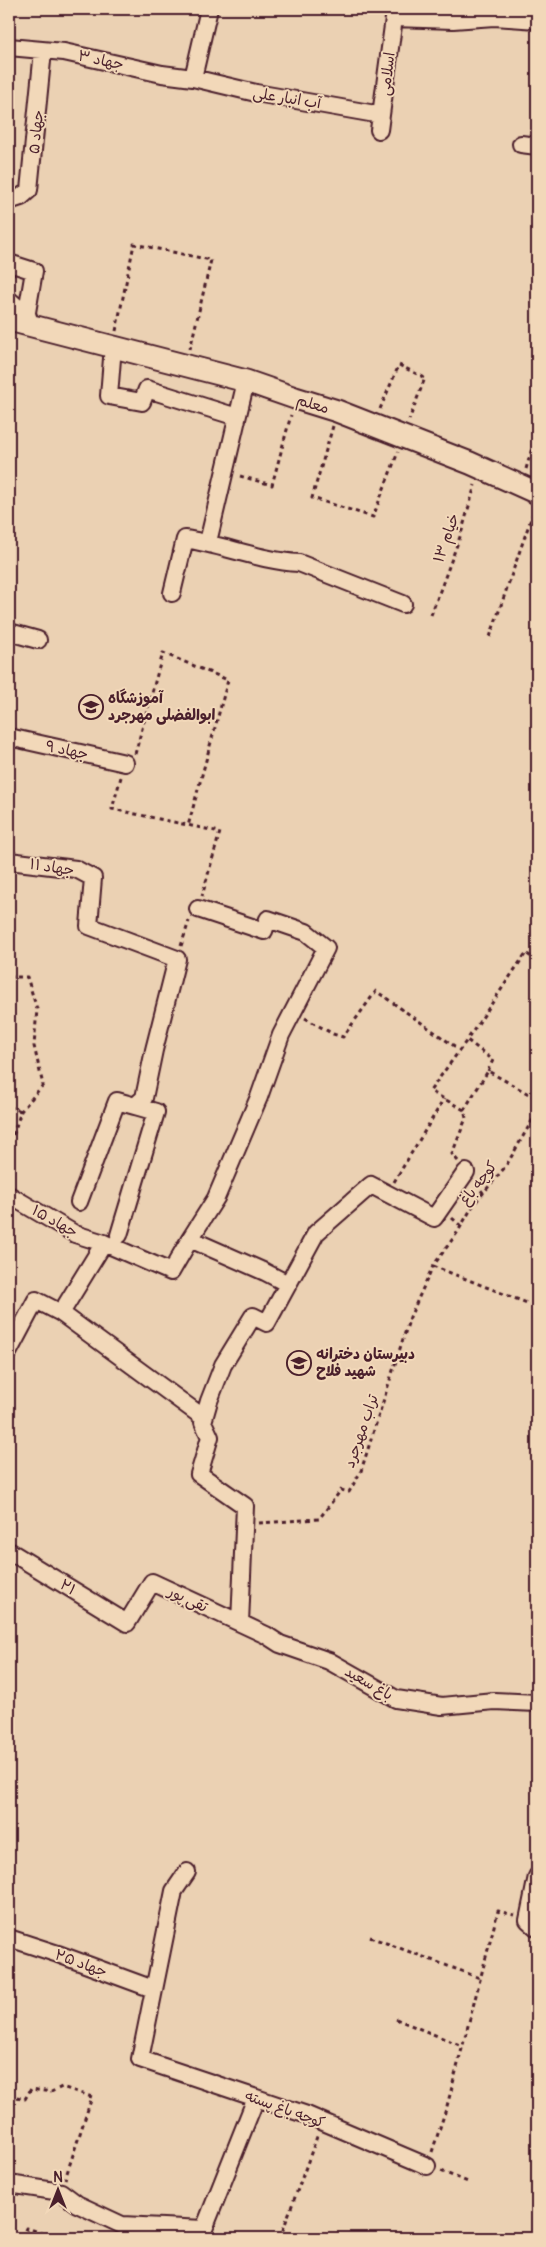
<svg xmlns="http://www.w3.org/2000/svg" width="546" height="2247" font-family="Pangolin,'Playpen Sans Arabic',sans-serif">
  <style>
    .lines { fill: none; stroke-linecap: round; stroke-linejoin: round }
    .minor-casing { stroke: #4a1f2b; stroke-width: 20 }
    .major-casing { stroke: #4a1f2b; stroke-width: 25 }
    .path { stroke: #4a1f2b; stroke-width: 3; stroke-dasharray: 4 4; stroke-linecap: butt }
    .minor { stroke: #f2d8b9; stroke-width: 16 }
    .major { stroke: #f2d8b9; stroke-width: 21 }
    .labels { text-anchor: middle; stroke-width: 4; stroke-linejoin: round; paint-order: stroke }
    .street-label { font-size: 15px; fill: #4a1f2b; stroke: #f2d8b9 }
    .poi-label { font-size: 15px; font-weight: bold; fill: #4a1f2b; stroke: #f2d8b9; text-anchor: start }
  </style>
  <rect width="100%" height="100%" fill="#ebd1b3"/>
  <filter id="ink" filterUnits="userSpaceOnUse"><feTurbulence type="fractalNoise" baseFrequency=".02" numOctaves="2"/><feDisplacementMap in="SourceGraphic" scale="10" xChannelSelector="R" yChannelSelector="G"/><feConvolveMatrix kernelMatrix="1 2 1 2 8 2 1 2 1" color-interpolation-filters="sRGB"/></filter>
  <g filter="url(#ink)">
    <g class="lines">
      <defs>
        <path id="minor" d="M9 47 64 52 162 74 193 78 256 93 381 115
          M193 78 209 9
          M379 130 394 18 453 20 494 17 537 20
          M521 144 537 146
          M9 201 21 197 29 190 43 51
          M9 263 34 271 26 318
          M113 346 109 396 142 402 147 389 237 417
          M208 542 246 381
          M172 593 185 539C224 545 261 561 299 563L403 604
          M9 632 38 640
          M9 737 125 763
          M9 861 76 869 93 878 89 926 177 959 154 1050 144 1098 135 1106 117 1101 79 1202
          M9 1195 75 1234 104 1243
          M119 1235 156 1112 135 1106
          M190 1239 216 1198 259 1097 281 1035 326 948 306 932 268 919 264 931 198 909
          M9 1351 36 1300 61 1313
          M204 1418 61 1313 104 1243 171 1272 190 1239 265 1272 288 1284
          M9 1551 127 1623 152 1582 266 1635 280 1644 329 1661 396 1699 442 1706 494 1701 537 1703
          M240 1623 245 1506 199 1474 210 1437 203 1422 209 1401 223 1365 253 1316 267 1323 316 1233 371 1185 434 1218 466 1172
          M187 1872 174 1891 140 2059 307 2115 427 2166
          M537 1876 528 1920 537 1928
          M9 1938 58 1954 153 1989
          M9 2184 61 2192 77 2204 122 2225 204 2229 256 2098"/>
        <path id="major" d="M9 303 26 318
          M9 320 246 381 295 398 337 411 470 463 537 493"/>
      </defs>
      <!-- minor casing -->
      <use href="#minor" class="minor-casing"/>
      <!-- major casing -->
      <use href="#major" class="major-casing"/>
      <!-- path -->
      <path class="path" d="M116 331 134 244 211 260 190 349
        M380 409 399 365 425 378 409 420
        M333 426 312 498 373 517 398 452
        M526 469 537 431
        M240 476 272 485 291 415
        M431 615 461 534 475 485
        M490 637 534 510
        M135 754 163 653 228 680 188 826
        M121 777 112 809 220 832 202 896
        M181 946 189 921
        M9 977H27L37 1009 34 1046 43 1085 21 1111 9 1148
        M305 1018 333 1034 343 1037 376 991 460 1050
        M488 1071 493 1060 467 1040 526 953 537 961
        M9 1107 21 1111
        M464 1110 430 1091 467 1040
        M458 1161 452 1154 466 1118 464 1110 488 1071 534 1097 537 1108
        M394 1182 444 1099
        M476 1184 484 1194
        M452 1218 461 1226
        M433 1266 537 1307
        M259 1523 319 1519 341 1490 349 1492 361 1471 410 1317 433 1266 457 1233 474 1204 506 1166 537 1112
        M370 1937 480 1978
        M396 2019 462 2046
        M9 2095 25 2099 31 2089 51 2092 62 2087 92 2097 65 2179
        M432 2152 447 2106 498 1911 514 1915
        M441 2171 468 2182
        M23 2238 27 2228 56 2238
        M280 2238 318 2134"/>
      <!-- minor -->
      <use href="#minor" class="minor"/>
      <!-- major -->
      <use href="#major" class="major"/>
    </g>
  </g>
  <!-- icons -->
  <defs>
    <symbol id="school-ring" viewBox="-11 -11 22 22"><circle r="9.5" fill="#f2d8b9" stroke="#4a1f2b" stroke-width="1.5"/><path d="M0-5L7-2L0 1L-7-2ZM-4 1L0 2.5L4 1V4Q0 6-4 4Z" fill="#4a1f2b"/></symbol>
  </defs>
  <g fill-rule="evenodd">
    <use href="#school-ring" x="77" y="693" width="28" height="28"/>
    <use href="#school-ring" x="285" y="1349" width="28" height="28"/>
  </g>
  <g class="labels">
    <!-- street labels -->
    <g class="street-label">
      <text transform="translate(101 60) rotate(12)" y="5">جهاد ۳</text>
      <text transform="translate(387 74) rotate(-83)" y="5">اسلامی</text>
      <text transform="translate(287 98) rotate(9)" y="5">آب انبار علی</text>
      <text transform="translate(36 132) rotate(-84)" y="5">جهاد ۵</text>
      <text transform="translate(313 404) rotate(18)" y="5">معلم</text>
      <text transform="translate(446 538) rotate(-71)" y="5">خیام ۱۳</text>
      <text transform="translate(67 750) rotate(12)" y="5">جهاد ۹</text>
      <text transform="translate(52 867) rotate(9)" y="5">جهاد ۱۱</text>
      <text transform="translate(478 1183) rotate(-52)" y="5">کوچه باغ</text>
      <text transform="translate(55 1221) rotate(29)" y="5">جهاد ۱۵</text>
      <text transform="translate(361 1431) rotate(-71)" y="5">تراب مهرجرد</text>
      <text transform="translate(68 1587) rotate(31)" y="5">۲۱</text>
      <text transform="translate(188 1599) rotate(25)" y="5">تقی پور</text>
      <text transform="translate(369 1683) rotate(30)" y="5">باغ سعید</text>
      <text transform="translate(81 1963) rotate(20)" y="5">جهاد ۲۵</text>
      <text transform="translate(285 2109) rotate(20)" y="5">کوچه باغ پسته</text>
    </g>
    <!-- poi labels -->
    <g class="poi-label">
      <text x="108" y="703">آموزشگاه<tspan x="108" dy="17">ابوالفضلی مهرجرد</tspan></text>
      <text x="316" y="1359">دبیرستان دخترانه<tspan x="316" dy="17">شهید فلاح</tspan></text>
    </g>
  </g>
  <!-- margin -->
  <rect width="546" height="2247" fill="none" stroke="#f2d8b9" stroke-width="30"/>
  <rect x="15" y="15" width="516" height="2217" fill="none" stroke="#4a1f2b" stroke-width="2" filter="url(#ink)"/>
  <!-- north arrow -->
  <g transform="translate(58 2190)" stroke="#f2d8b9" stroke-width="4" paint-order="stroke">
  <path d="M0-4L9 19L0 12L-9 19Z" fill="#4a1f2b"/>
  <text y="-8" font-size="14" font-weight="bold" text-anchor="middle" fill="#4a1f2b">N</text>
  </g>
</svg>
